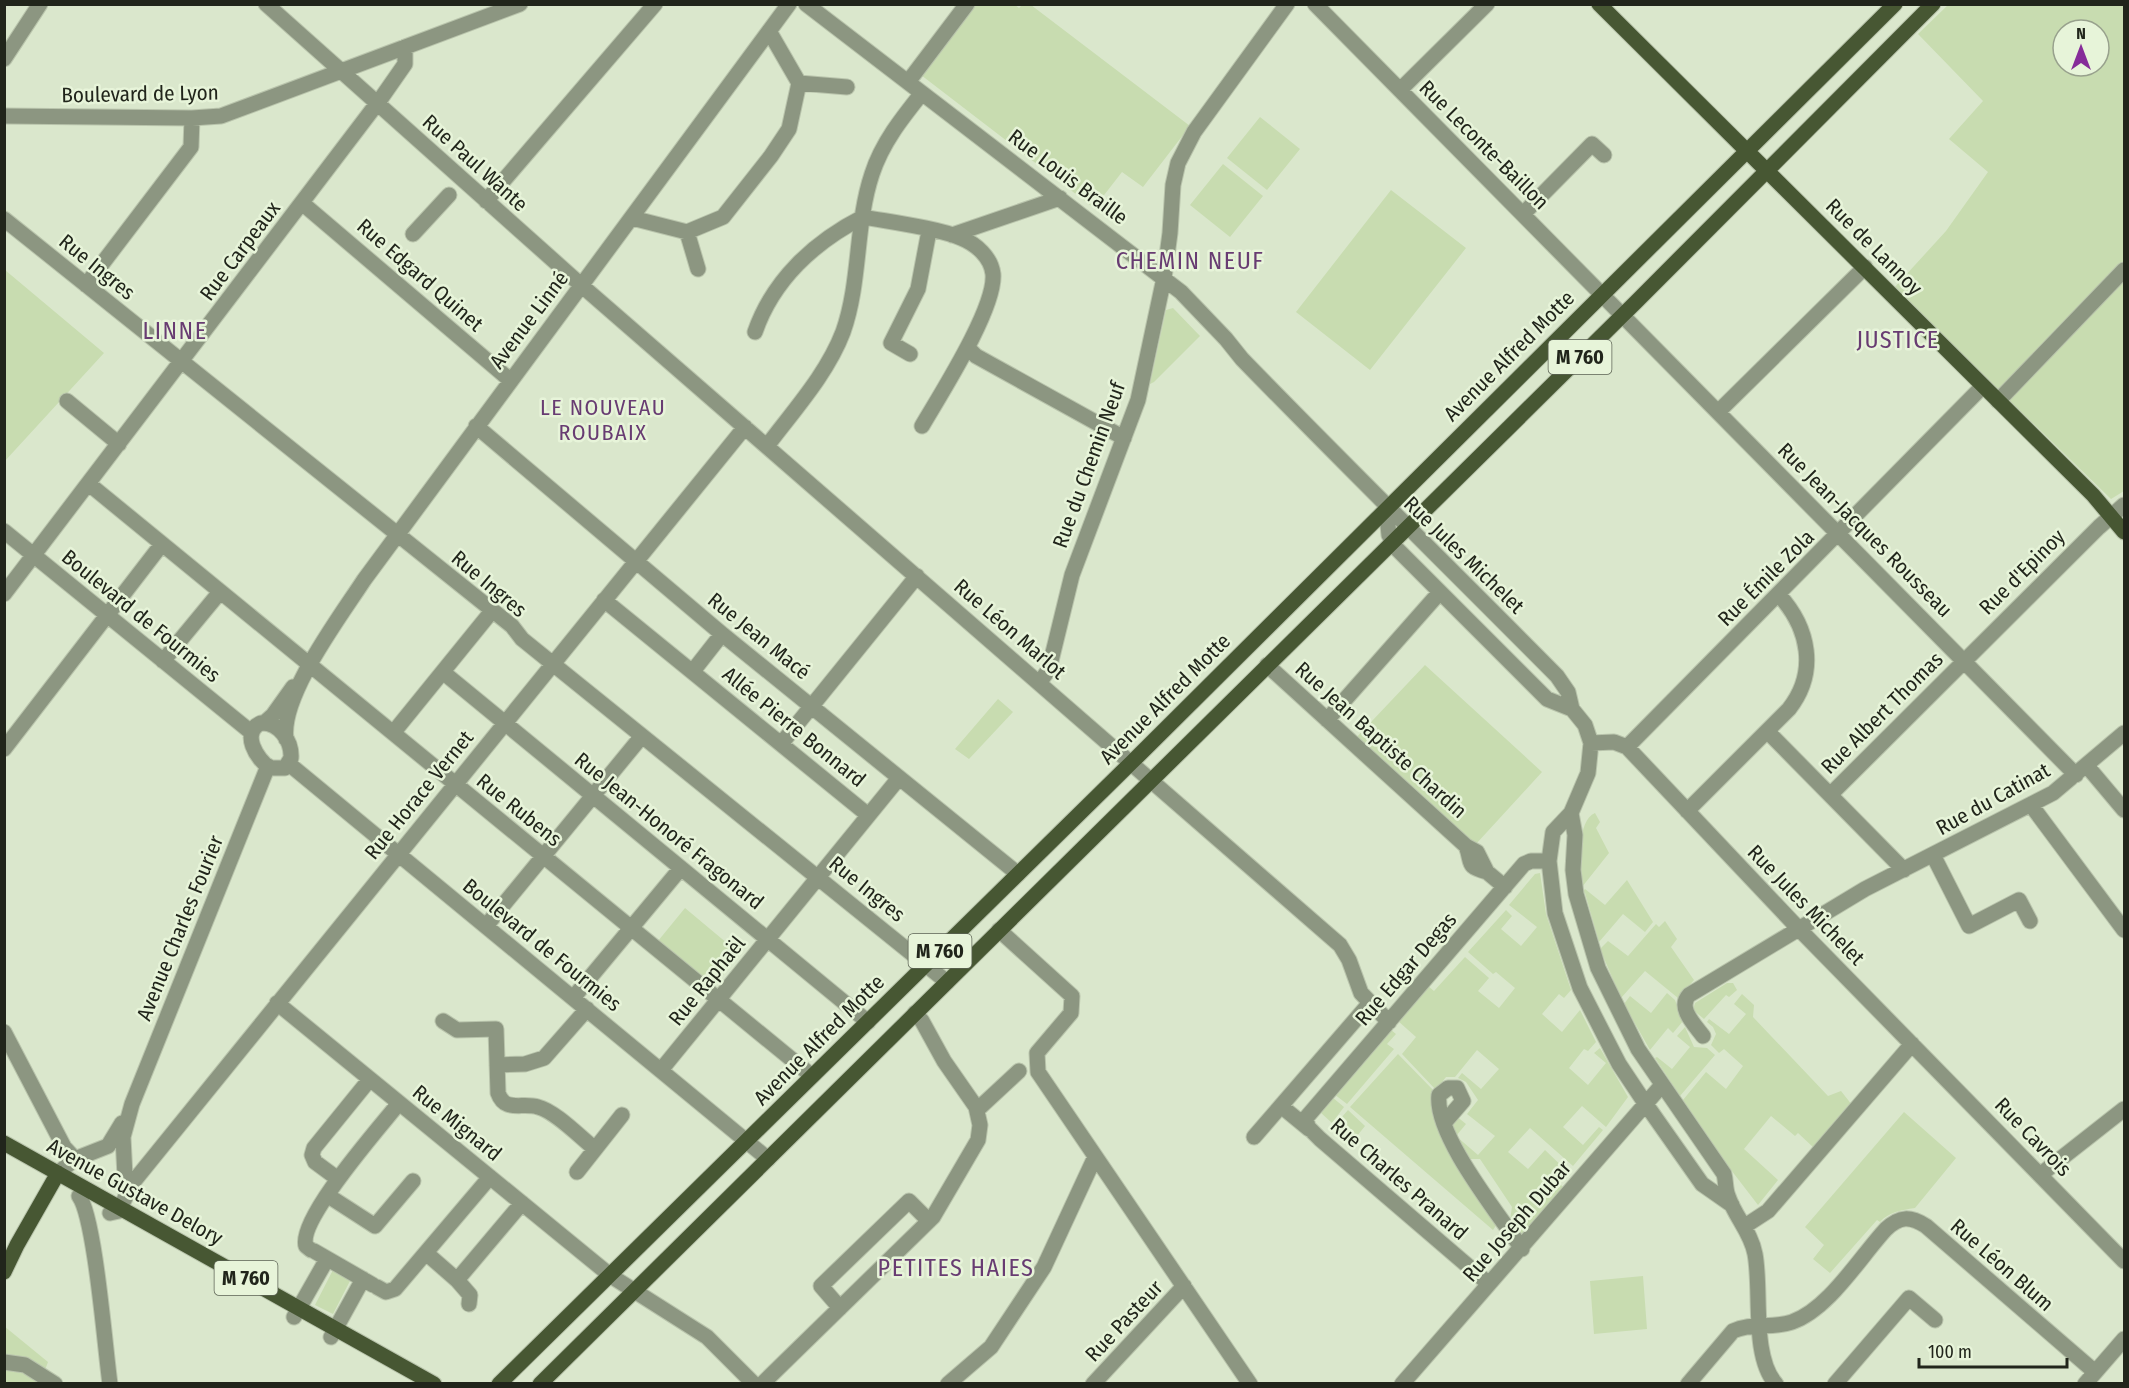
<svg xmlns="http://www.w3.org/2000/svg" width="2129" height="1388" font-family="'Fira Sans Condensed',sans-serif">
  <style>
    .green { fill: #c8dcb0; fill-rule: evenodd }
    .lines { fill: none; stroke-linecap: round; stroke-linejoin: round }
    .minor-casing { stroke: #b9c4ac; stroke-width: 17 }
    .major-casing { stroke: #b9c4ac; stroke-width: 17 }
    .minor { stroke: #8c9681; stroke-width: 15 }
    .major { stroke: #475733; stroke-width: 15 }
    .labels { text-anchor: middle; stroke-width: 5; stroke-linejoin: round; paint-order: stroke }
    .shield { fill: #e7f4d9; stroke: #5c6354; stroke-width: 1.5 }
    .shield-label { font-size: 20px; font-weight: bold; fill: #21251b }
    .street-label { font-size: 21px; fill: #21251b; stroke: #e7f4d9 }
    .neighbourhood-label { font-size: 22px; letter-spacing: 1.5px; fill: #683c72; stroke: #e7f4d9 }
    .quarter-label { font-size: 24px; letter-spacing: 1.5px; fill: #683c72; stroke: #e7f4d9 }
  </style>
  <rect width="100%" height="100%" fill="#dae7cc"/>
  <!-- green -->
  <path class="green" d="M975 5H1015L1019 8 1022 5H1031L1190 126 1143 187 1122 172 1094 208 921 75Z
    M1948 5H2124V491L2111 499 1894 288 1946 231 1988 172 1949 139 1983 101 1918 34ZM2063 30H2099V66H2063Z
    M1260 117 1300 149 1267 190 1227 158Z
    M1223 164 1263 196 1230 237 1190 205Z
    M1391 190 1466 248 1370 370 1296 312Z
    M5 270 104 353 4 462Z
    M1173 308 1200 336 1154 382 1150 384 1166 310Z
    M1425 665 1542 772 1476 844 1354 740Z
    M998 699 1013 712 969 759 955 749Z
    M1595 813 1600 822 1596 828 1609 853 1582 887 1579 880C1580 864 1577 820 1595 813Z
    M1540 873 1546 914 1571 990 1564 998 1559 994 1542 1014 1562 1032 1580 1010 1596 1042 1588 1051 1584 1049 1569 1068 1588 1085 1606 1063 1594 1053 1600 1048 1628 1097 1606 1127 1582 1106 1563 1127 1583 1145 1599 1127 1603 1130 1573 1166 1530 1128 1508 1152 1528 1169 1545 1150 1568 1172 1559 1183 1564 1188 1524 1237 1510 1220 1512 1207 1480 1159H1468L1450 1131 1455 1115 1466 1124 1456 1136 1478 1155 1495 1136 1467 1114 1478 1100 1466 1082 1458 1078 1462 1073 1481 1089 1499 1069 1477 1050 1455 1077H1446L1436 1090 1402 1054 1416 1037 1398 1021 1428 986 1434 991 1465 957 1489 978 1478 991 1499 1008 1515 988 1496 972 1493 974 1468 952 1506 910 1512 916 1501 929 1521 946 1537 927 1509 905 1535 874Z
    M1627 880 1653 922 1645 932 1623 914 1599 942 1585 893 1582 892 1585 889 1605 905Z
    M685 908 740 954 713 987 658 941Z
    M1665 921 1677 939 1671 947 1694 980 1678 998 1645 971 1621 998 1600 949 1608 941 1628 956 1656 924 1659 927Z
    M1727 983H1733L1737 990 1729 997 1726 995 1704 1019 1693 1010 1695 1003Z
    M1667 993 1675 1000 1683 1021 1673 1033 1668 1028 1650 1050 1624 1004 1630 996 1651 1013Z
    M1742 994 1754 1005 1753 1017 1828 1096 1841 1091 1852 1105 1814 1148 1798 1133 1795 1136 1771 1116 1744 1149 1778 1180 1758 1205 1728 1166 1683 1100 1706 1072 1726 1089 1743 1066 1724 1049 1719 1053 1711 1045 1716 1034 1713 1027 1707 1022 1709 1019 1729 1034 1746 1014 1734 1004Z
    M1685 1027 1694 1047 1707 1048 1715 1055 1680 1096 1655 1058 1657 1057 1672 1069 1690 1047 1677 1036Z
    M1390 1029 1396 1034 1387 1044 1394 1049 1347 1104 1334 1094Z
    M1398 1054 1436 1093 1499 1221 1493 1230 1350 1107Z
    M1332 1097 1344 1107 1332 1123 1320 1112Z
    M1348 1110 1365 1126 1353 1141 1335 1125Z
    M1904 1112 1956 1158 1915 1208C1901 1210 1889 1212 1880 1222L1877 1220 1830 1273 1813 1259 1824 1245 1805 1227Z
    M334 1268 352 1277 333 1314 315 1305Z
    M1643 1276 1647 1329 1594 1334 1590 1281Z
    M4 1326 48 1362 40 1383H5Z"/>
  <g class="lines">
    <defs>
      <path id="minor" d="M266 4 581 285 1340 945 1349 960 1361 993 1389 1022
        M806 4 1181 292 1226 339 1242 359C1346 466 1452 570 1557 676L1568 692 1572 709
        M1315 4 2076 775
        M4 59 40 4
        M908 82 967 4
        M799 83 847 87
        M1400 90 1487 4
        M4 116 192 118 221 116 520 4
        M486 201 655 4
        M302 203 510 380
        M1523 214 1592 144 1604 155
        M632 218 687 232 723 217 771 156 789 129 799 83 769 31
        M4 219 512 626 522 639 947 982
        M687 232 698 269
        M413 234 449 195
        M952 235 1060 198
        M86 285 191 147 192 118
        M755 332C773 280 814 242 863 217 890 222 938 228 961 238 976 244 991 257 993 274 996 308 940 395 922 426
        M969 349 976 356 1124 438
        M910 354 891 343 918 289 929 231
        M67 401 119 444
        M1998 401 2124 270
        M1718 412 1865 267
        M476 426 722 634 1018 874
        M767 446C794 410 827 374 843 332 861 281 855 225 872 174 882 143 902 118 922 93
        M89 484 812 1076
        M1386 507 1389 535 1396 548 1547 699 1572 709 1585 725 1591 743 1588 773 1571 813 1553 832 1549 861 1555 913 1580 988 1619 1064 1645 1103 1702 1184 1732 1205
        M4 531 252 733
        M4 594 382 97 405 64V47
        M604 600 868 815
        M163 661 220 592
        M1267 665 1466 846 1477 852 1487 872 1505 887
        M693 671 722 634
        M444 673 868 1022
        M1040 682 1049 669 1072 575 1138 400 1164 278 1170 233 1173 185 1178 163 1194 132 1287 4
        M1327 720 1440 592
        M261 723C279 722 292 741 291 758L285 768H270C257 760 240 732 261 723Z
        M264 723 273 715 293 687
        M1767 731 1904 870
        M393 733 492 611
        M286 739C280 696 340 617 364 580L789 4
        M1591 743 1614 742 1627 747 1799 929 2124 1261
        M781 744 917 576
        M1627 747 1983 386
        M4 749 162 544
        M289 764 768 1159
        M2087 766 2124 810
        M1830 795 2099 527 2124 505
        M2031 805 2124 930
        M1687 811 1789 709C1818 672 1809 628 1779 595
        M1571 813 1575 835 1573 870 1576 894 1598 968 1638 1049 1724 1174C1726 1181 1725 1189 1728 1196 1735 1217 1751 1232 1755 1254 1762 1291 1751 1356 1776 1384
        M1466 846C1473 864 1465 866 1487 872
        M1933 855 1969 926 2019 900 2030 921
        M486 926 642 736
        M999 930 1072 996 1071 1013 1037 1053 1038 1072 1250 1384
        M573 998 681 868
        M277 1003 611 1276 707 1337 754 1384
        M443 1021 457 1030 496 1029 498 1093C505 1113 522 1102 538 1107 555 1111 581 1138 595 1149
        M4 1032 64 1147 75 1159
        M1703 1036C1695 1025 1677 1008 1689 995L1865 889 2053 793 2124 733
        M497 1065 525 1064 544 1058 587 1009
        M661 1070 899 778
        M1281 1106 1309 1129
        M977 1110 1019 1071
        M1444 1123 1463 1101 1457 1088H1448L1439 1095C1434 1135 1499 1214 1522 1249
        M1254 1137 1369 1004
        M577 1172 622 1115
        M58 1173 75 1159 108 1146 122 1123
        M2040 1175 2124 1109
        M338 1179 315 1162 312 1155 314 1148 370 1079
        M126 1191 745 427
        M327 1195 375 1226 413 1181
        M79 1196C95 1218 105 1348 110 1384
        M110 1213 119 1211 126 1196 123 1137 132 1104 268 766
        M1745 1226 1768 1211 1912 1044
        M311 1250 306 1246C297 1220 381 1126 399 1103
        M314 1251 373 1285
        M426 1253 457 1280
        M1489 1284 1320 1139 1308 1127 1306 1118 1524 864 1531 861H1549
        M377 1287 386 1292 395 1289 490 1177
        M469 1304 470 1295 457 1280 522 1203
        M840 1308 821 1286 909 1201 929 1221
        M294 1317 327 1259
        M331 1337 363 1279
        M4 1362 25 1365 55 1384
        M762 1384 933 1217 978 1140 980 1125 976 1107 944 1061 922 1021 915 1013
        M948 1384 991 1347 1044 1267 1095 1157
        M1093 1384 1184 1286
        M1402 1384 1662 1085
        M1688 1384 1733 1331C1751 1322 1773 1329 1792 1322 1829 1309 1860 1257 1886 1229 1900 1216 1910 1216 1926 1226L2095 1372
        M1835 1384 1909 1298 1935 1320
        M2085 1384 2124 1339"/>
      <path id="major" d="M1599 4 2093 495 2124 532
        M4 1143 434 1384
        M4 1272 17 1245 58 1173
        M499 1384 1132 762 1895 4
        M540 1384 1636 302 1933 4"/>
    </defs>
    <!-- minor casing -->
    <use href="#minor" class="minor-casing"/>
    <!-- major casing -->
    <use href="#major" class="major-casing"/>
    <!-- minor -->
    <use href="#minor" class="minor"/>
    <!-- major -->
    <use href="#major" class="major"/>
  </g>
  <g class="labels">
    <!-- shield labels -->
    <g class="shield">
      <rect x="1548.5" y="340" width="63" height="34" rx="4.5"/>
      <rect x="908.5" y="934" width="63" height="34" rx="4.5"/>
      <rect x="214.5" y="1261" width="63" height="34" rx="4.5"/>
    </g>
    <g class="shield-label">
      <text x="1580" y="364">M 760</text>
      <text x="940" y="958">M 760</text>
      <text x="246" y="1285">M 760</text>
    </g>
    <!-- street labels -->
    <g class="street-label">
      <text transform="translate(140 94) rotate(-1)" y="7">Boulevard de Lyon</text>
      <text transform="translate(1484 145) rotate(45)" y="7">Rue Leconte-Baillon</text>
      <text transform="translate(475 163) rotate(42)" y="7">Rue Paul Wante</text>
      <text transform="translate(1068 177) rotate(37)" y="7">Rue Louis Braille</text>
      <text transform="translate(1874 247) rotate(45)" y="7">Rue de Lannoy</text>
      <text transform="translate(240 251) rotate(-53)" y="7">Rue Carpeaux</text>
      <text transform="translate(97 267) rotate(39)" y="7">Rue Ingres</text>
      <text transform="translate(420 275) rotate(41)" y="7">Rue Edgard Quinet</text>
      <text transform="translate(529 320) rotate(-53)" y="7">Avenue Linné</text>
      <text transform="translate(1509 356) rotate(-45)" y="7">Avenue Alfred Motte</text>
      <text transform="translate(1089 465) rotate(-70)" y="7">Rue du Chemin Neuf</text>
      <text transform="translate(1865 530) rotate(45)" y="7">Rue Jean-Jacques Rousseau</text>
      <text transform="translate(1464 555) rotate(44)" y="7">Rue Jules Michelet</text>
      <text transform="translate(2022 572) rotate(-45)" y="7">Rue d'Epinoy</text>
      <text transform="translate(1766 578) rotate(-45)" y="7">Rue Émile Zola</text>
      <text transform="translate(489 584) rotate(40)" y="7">Rue Ingres</text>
      <text transform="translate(141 616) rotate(39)" y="7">Boulevard de Fourmies</text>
      <text transform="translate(1010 629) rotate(41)" y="7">Rue Léon Marlot</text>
      <text transform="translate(759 636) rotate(39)" y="7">Rue Jean Macé</text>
      <text transform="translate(1165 699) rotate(-45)" y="7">Avenue Alfred Motte</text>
      <text transform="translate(1882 713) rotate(-45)" y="7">Rue Albert Thomas</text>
      <text transform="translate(794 727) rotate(39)" y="7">Allée Pierre Bonnard</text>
      <text transform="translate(1381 740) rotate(42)" y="7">Rue Jean Baptiste Chardin</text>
      <text transform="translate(419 795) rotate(-51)" y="7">Rue Horace Vernet</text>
      <text transform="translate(1993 799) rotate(-29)" y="7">Rue du Catinat</text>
      <text transform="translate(519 810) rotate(39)" y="7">Rue Rubens</text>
      <text transform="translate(669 831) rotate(39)" y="7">Rue Jean-Honoré Fragonard</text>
      <text transform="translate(867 889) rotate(39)" y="7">Rue Ingres</text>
      <text transform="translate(1806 905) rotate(46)" y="7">Rue Jules Michelet</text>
      <text transform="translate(180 928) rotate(-68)" y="7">Avenue Charles Fourier</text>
      <text transform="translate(542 945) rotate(39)" y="7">Boulevard de Fourmies</text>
      <text transform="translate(1406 969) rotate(-49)" y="7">Rue Edgar Degas</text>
      <text transform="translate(707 981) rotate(-51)" y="7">Rue Raphaël</text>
      <text transform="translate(819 1040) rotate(-45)" y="7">Avenue Alfred Motte</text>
      <text transform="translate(457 1123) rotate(39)" y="7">Rue Mignard</text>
      <text transform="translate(2033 1137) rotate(46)" y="7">Rue Cavrois</text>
      <text transform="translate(1399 1179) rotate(41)" y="7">Rue Charles Pranard</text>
      <text transform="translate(135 1192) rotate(29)" y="7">Avenue Gustave Delory</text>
      <text transform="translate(1517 1221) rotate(-49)" y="7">Rue Joseph Dubar</text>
      <text transform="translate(2002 1265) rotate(41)" y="7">Rue Léon Blum</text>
      <text transform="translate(1124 1321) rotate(-47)" y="7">Rue Pasteur</text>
    </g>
    <!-- neighbourhood labels -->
    <g class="neighbourhood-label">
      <text x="603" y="415">LE NOUVEAU<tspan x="603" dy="25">ROUBAIX</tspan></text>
    </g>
    <!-- quarter labels -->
    <g class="quarter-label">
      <text x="1190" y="269">CHEMIN NEUF</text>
      <text x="175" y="339">LINNE</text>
      <text x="1898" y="348">JUSTICE</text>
      <text x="956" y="1276">PETITES HAIES</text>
    </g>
  </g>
  <!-- border -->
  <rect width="2129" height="1388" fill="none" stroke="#21251b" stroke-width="12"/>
  <!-- north arrow -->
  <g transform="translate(2081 48)"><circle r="28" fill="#e7f4d9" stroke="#98a18d" stroke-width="1.5"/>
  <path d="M0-4.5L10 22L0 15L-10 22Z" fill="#862c99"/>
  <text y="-9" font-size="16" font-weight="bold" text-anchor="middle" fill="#21251b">N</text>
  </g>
  <!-- scale -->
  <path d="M1919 1358v9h148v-9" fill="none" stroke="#21251b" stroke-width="3"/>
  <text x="1928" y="1358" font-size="18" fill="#21251b" stroke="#e7f4d9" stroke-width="4.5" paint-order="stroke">100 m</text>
</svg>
